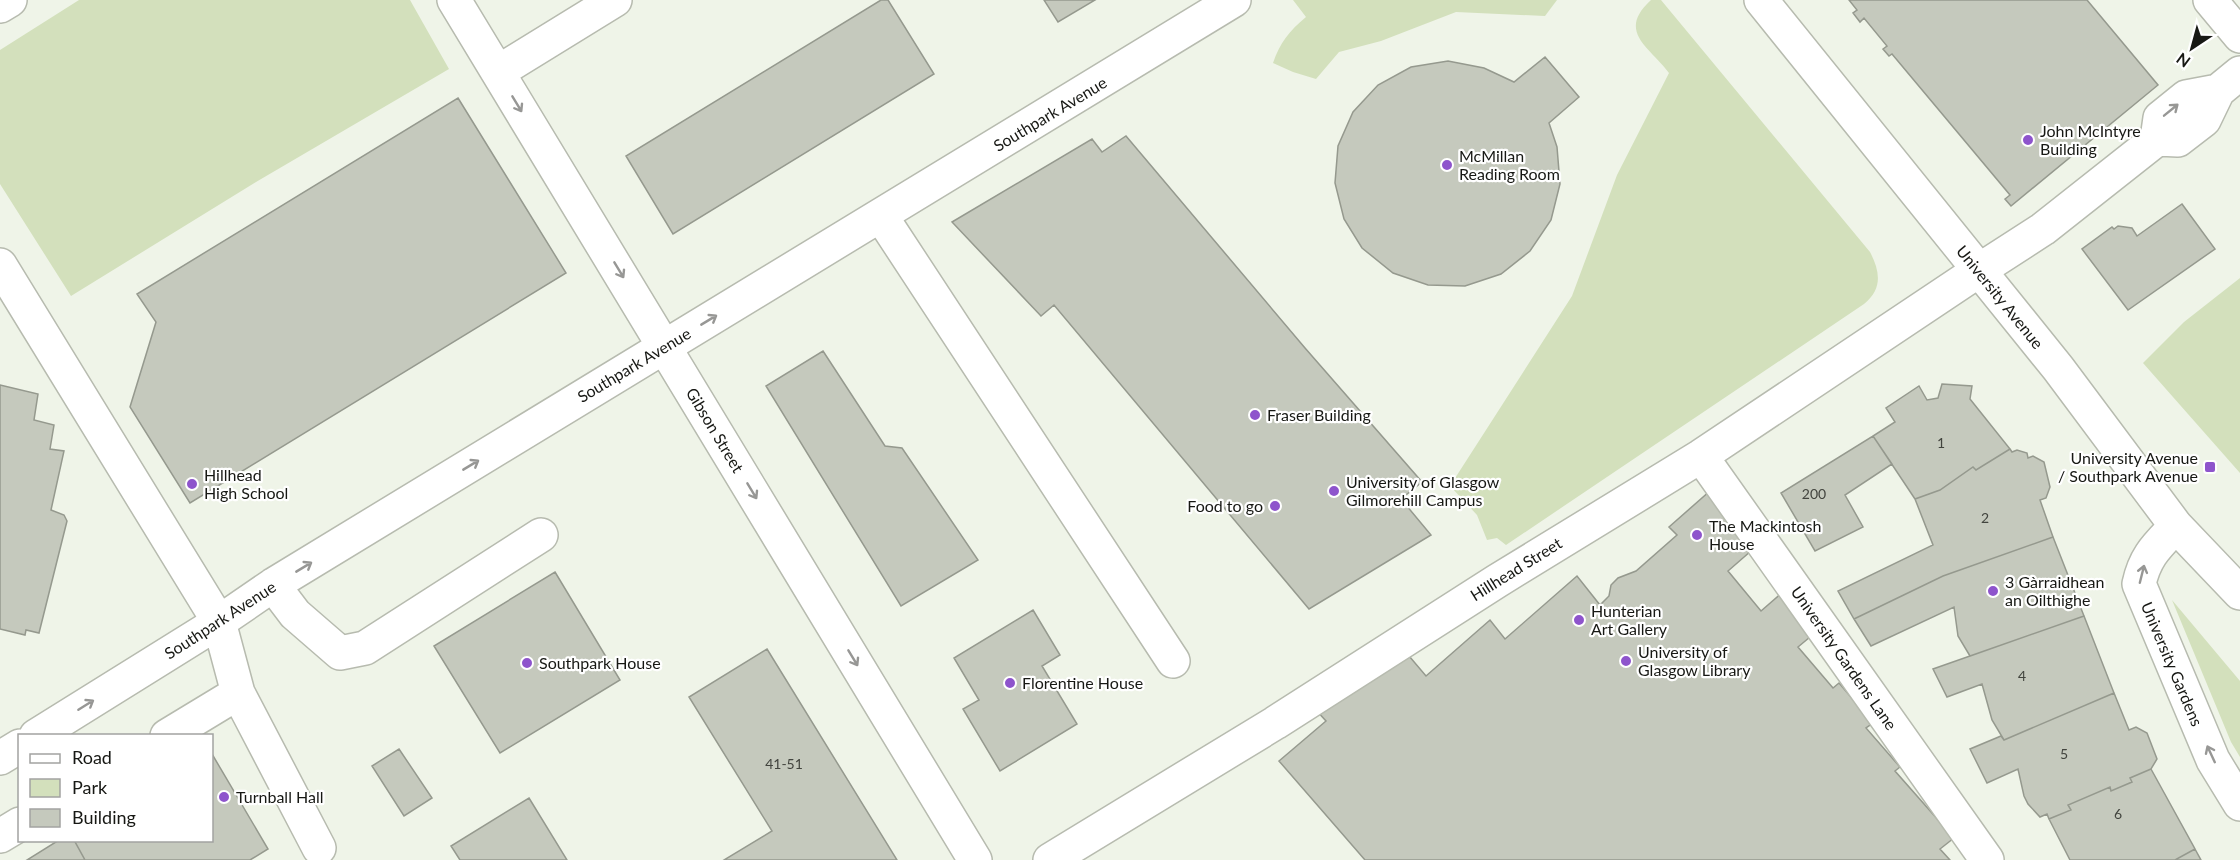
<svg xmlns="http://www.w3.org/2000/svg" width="2240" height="860" font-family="Lato,sans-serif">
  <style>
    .green { fill: #d3e0bc }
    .building { fill: #c5c9bd; stroke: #95998e; stroke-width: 1.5 }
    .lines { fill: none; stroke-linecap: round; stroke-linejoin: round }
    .minor-casing { stroke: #b7bbaf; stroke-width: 36 }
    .minor { stroke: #fff; stroke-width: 33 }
    .oneway { stroke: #979795 }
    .poi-dot { fill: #8e54cc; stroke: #fff; stroke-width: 2 }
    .labels { text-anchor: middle; stroke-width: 4.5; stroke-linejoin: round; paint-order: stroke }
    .number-label { font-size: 14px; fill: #42443e }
    .street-label { font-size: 16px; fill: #171814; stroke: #fff }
    .poi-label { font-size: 16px; fill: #171814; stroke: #fff; text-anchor: start }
  </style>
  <rect width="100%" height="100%" fill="#eff4e8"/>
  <!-- green -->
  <path class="green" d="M79 0H410L449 69 256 182 71 296 0 184V50Z
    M1293 0H1557L1545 16 1456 12 1381 41 1339 52 1316 79 1293 72 1273 63C1280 43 1289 31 1306 17Z
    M1651 0H1661L1870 252C1880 271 1883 289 1864 304L1506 545 1497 538 1487 540 1477 515 1450 486 1572 296 1617 175 1669 73C1650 47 1616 32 1651 0Z
    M2240 278V473L2143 363 2184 322Z
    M2172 600 2240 681V757L2231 742Z"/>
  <!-- building -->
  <path class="building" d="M881 0H888L934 74 673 234 626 156Z
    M1044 0H1095L1058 22Z
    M1849 0H2087L2158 85 2011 206 2005 199 2010 195 1892 54 1889 56 1883 49 1887 46 1864 18 1860 22 1853 13 1857 10Z
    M1545 57 1579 97 1549 123 1557 147 1560 184 1551 220 1530 251 1501 274 1465 286 1428 285 1393 273 1362 248 1344 219 1335 183 1338 146 1353 112 1378 85 1411 67 1448 61 1484 68 1514 82Z
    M458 98 566 273 190 503 130 407 156 322 137 294Z
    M1126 136 1305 348 1422 482 1401 499 1431 535 1309 609 1054 305 1041 316 952 222 1092 139 1102 152Z
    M2182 204 2215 249 2128 310 2082 249 2112 227 2114 229 2118 226 2132 228 2137 236Z
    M823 351 885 446 902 448 978 560 901 606 766 386Z
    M1942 384 1972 386 1970 399 2010 449 1976 470 1973 467 1940 490 1915 499 1873 436 1895 422 1886 408 1919 386 1927 400 1938 398Z
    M0 385 38 394 34 420 54 425 50 449 64 451 51 510 64 515 67 521 39 633 26 630 25 635 0 629Z
    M1873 436 1892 464 1845 495 1863 527 1815 551 1781 493Z
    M2010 449 2012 452 2017 450 2027 453 2028 458 2033 456 2044 462 2050 487 2046 498 2040 500 2053 537 1943 576 1854 619 1838 591 1933 545 1915 499 1940 490 1973 467 1976 470Z
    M1711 490 1759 544 1728 571 1761 611 1783 592 1816 632 1798 647 1833 688 1839 683 1873 723 1866 728 1900 767 1895 771 1954 838 1940 849 1950 860H1365L1279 761 1326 721 1304 697 1398 643 1426 676 1490 620 1505 639 1577 576 1600 605 1609 596 1611 585 1618 578 1636 571 1677 535 1669 527Z
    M2053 537 2084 616 1970 656 1958 636 1954 607 1871 646 1854 619 1943 576Z
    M555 572 620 680 500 753 434 646Z
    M1033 610 1060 655 1042 666 1077 724 1000 771 963 709 979 700 954 658Z
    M2084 616 2114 693 2004 740 1992 720 1982 684 1947 697 1933 669Z
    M767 649 897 860H724L772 831 689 697Z
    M2114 693 2129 730 2136 727 2147 733 2157 759 2151 769 2130 778 2132 782 2111 791 2110 787 2068 805 2071 810 2049 819 2047 814 2040 817 2028 804 2024 796 2018 769 1987 783 1970 749 2001 736 2004 740Z
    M399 749 432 798 404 816 372 766Z
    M212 754 268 849 250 860H85L74 840H212Z
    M2151 769 2195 849 2175 860H2070L2049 819 2071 810 2068 805 2110 787 2111 791 2132 782 2130 778Z
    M529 798 567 860H460L451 846Z
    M59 840H74L85 860H27Z
    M2195 849 2201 860H2175Z"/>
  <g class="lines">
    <defs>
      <path id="minor" d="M454 0 975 860
        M1761 0 2058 368 2176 526 2240 593
        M2210 0 2240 36
        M0 6 10 0
        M498 72 615 0
        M2218 91 2186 97 2160 118 2157 139 2178 140 2204 120 2218 91 2240 73
        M881 216 1173 661
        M0 265 219 622 238 693 167 736
        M1701 456 1987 860
        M2176 526C2157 546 2145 556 2139 584L2213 760 2240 804
        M273 585 295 614 340 653 365 648 541 535
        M238 693 319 848
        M36 736 219 622 273 585 1234 0
        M0 758 20 746
        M0 836 20 824
        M1050 860 1275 723 1497 581 1701 456 1978 271 2043 229 2157 139"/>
    </defs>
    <!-- minor casing -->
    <use href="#minor" class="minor-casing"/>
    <!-- minor -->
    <use href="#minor" class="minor"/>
  </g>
  <!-- one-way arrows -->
  <defs><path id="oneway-shaft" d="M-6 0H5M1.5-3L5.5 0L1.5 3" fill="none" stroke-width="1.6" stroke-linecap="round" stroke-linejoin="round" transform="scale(1.5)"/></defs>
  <g class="oneway">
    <use href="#oneway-shaft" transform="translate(517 104) rotate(59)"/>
    <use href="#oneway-shaft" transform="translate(2171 110) rotate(-39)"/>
    <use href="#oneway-shaft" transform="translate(619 270) rotate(59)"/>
    <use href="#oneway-shaft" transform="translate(709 320) rotate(-31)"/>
    <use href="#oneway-shaft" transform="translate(471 465) rotate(-31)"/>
    <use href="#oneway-shaft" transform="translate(752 491) rotate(59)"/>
    <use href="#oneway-shaft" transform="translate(304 567) rotate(-31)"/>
    <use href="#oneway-shaft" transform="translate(2142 574) rotate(-76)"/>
    <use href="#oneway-shaft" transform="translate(853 658) rotate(59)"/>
    <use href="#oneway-shaft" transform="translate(86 705) rotate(-32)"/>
    <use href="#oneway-shaft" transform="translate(2211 754) rotate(-115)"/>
  </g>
  <!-- markers -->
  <g class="poi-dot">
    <circle cx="2028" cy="140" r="6"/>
    <circle cx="1447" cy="165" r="6"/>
    <circle cx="1255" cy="415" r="6"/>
    <rect x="2204" y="461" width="12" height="12" rx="3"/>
    <circle cx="192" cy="484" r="6"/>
    <circle cx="1334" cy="491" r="6"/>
    <circle cx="1275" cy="506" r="6"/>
    <circle cx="1697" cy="535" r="6"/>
    <circle cx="1993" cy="591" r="6"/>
    <circle cx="1579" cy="620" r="6"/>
    <circle cx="1626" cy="661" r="6"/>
    <circle cx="527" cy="663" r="6"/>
    <circle cx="1010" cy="683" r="6"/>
    <circle cx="224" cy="797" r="6"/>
  </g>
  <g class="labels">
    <!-- number labels -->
    <g class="number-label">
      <text x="1941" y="448">1</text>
      <text x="1814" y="499">200</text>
      <text x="1985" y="523">2</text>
      <text x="2022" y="681">4</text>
      <text x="2064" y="759">5</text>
      <text x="784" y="769">41-51</text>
      <text x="2118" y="819">6</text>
    </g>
    <!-- street labels -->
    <g class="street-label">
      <text transform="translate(1050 114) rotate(-31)" y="6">Southpark Avenue</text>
      <text transform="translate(2000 297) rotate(51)" y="6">University Avenue</text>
      <text transform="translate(634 365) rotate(-31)" y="6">Southpark Avenue</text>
      <text transform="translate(715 430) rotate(59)" y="6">Gibson Street</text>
      <text transform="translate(1516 569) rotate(-32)" y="6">Hillhead Street</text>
      <text transform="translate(220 620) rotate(-33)" y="6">Southpark Avenue</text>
      <text transform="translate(1844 658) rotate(55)" y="6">University Gardens Lane</text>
      <text transform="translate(2172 664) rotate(67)" y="6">University Gardens</text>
    </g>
    <!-- poi labels -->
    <g class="poi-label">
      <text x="2040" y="137">John McIntyre<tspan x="2040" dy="18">Building</tspan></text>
      <text x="1459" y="162">McMillan<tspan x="1459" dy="18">Reading Room</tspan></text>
      <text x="1267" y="421">Fraser Building</text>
      <text x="2198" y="464" text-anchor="end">University Avenue<tspan x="2198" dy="18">/ Southpark Avenue</tspan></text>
      <text x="204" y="481">Hillhead<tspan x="204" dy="18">High School</tspan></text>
      <text x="1346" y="488">University of Glasgow<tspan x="1346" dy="18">Gilmorehill Campus</tspan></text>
      <text x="1263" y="512" text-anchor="end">Food to go</text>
      <text x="1709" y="532">The Mackintosh<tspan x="1709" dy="18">House</tspan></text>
      <text x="2005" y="588">3 Gàrraidhean<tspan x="2005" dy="18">an Oilthighe</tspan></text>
      <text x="1591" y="617">Hunterian<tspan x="1591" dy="18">Art Gallery</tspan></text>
      <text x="1638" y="658">University of<tspan x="1638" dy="18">Glasgow Library</tspan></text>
      <text x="539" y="669">Southpark House</text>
      <text x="1022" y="689">Florentine House</text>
      <text x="236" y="803">Turnball Hall</text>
    </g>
  </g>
  <!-- legend -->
  <rect x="18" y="734" width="195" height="108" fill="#ffffff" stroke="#a2a3a1" stroke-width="1.5"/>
  <rect x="30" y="754" width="30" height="9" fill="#ffffff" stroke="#a2a3a1" stroke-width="1.5"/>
  <text x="72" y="764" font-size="18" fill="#171814">Road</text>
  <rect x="30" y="779" width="30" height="18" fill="#d3e0bc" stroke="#a2a3a1" stroke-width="1.5"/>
  <text x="72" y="794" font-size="18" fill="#171814">Park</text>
  <rect x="30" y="809" width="30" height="18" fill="#c5c9bd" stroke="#a2a3a1" stroke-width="1.5"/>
  <text x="72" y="824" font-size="18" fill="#171814">Building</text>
  <!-- north arrow -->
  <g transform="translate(2192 48) rotate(216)" stroke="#ffffff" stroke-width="4.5" paint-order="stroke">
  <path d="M0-4.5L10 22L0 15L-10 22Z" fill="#171814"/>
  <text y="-9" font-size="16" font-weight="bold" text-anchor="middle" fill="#171814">N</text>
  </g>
</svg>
